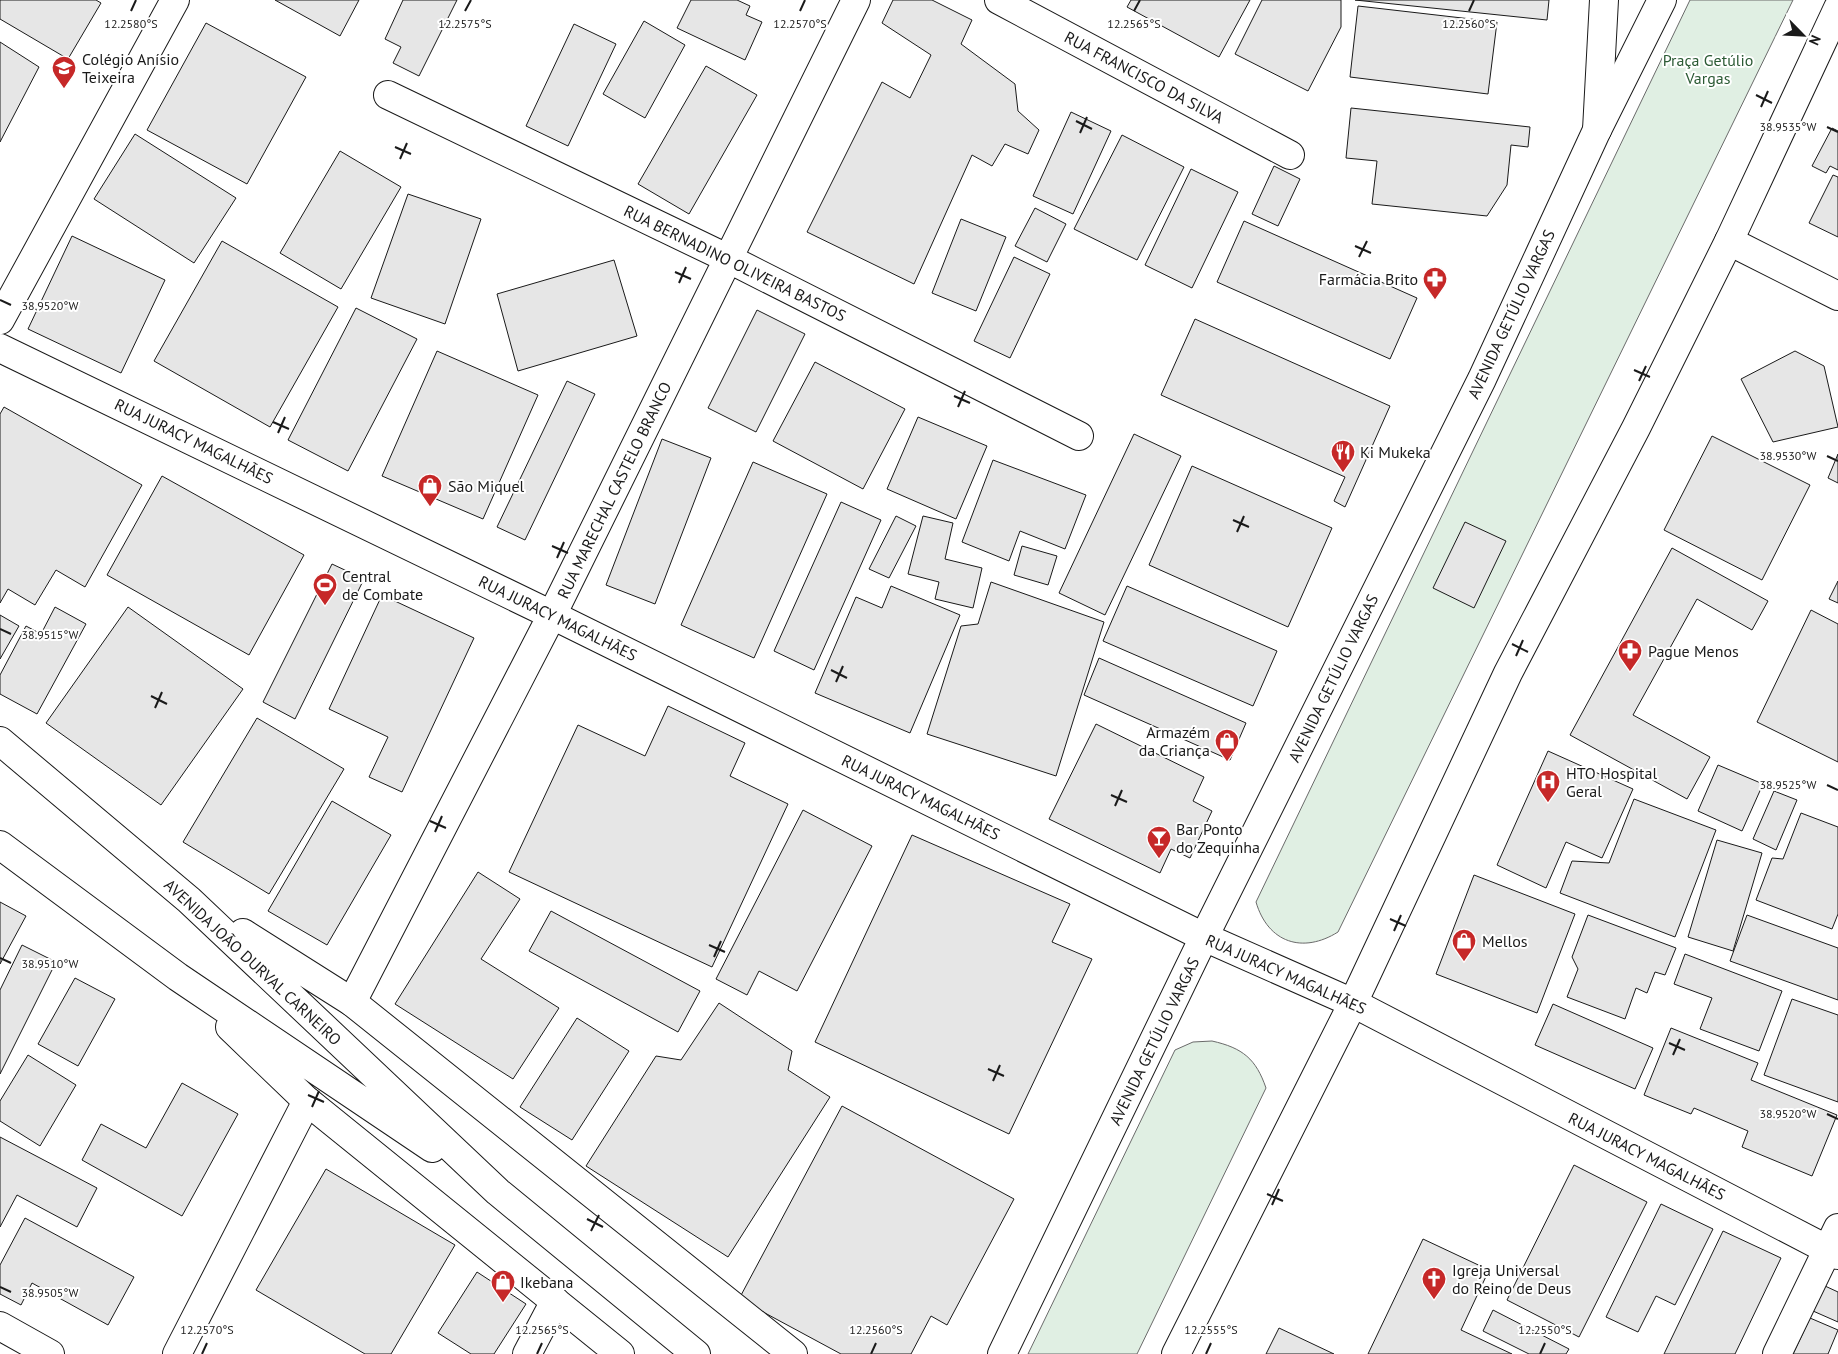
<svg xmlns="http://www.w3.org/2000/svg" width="1838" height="1354" font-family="'PT Sans',sans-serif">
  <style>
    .green { fill: #e0efe3; stroke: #6a6a6a }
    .building { fill: #e6e6e6; stroke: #1a1a1a }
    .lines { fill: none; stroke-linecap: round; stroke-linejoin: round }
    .minor-casing { stroke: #1a1a1a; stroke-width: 30 }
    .major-casing { stroke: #1a1a1a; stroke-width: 30 }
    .minor { stroke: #fff; stroke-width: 28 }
    .major { stroke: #fff; stroke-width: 28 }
    .ticks { fill: none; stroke: #1a1a1a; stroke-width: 2 }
    .labels { text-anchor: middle; stroke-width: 4; stroke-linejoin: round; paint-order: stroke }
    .poi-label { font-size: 16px; fill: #1a1a1a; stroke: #fff; text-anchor: start }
    .park-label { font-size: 16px; fill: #2b5a34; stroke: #fff }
    .street-label { font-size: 16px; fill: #1a1a1a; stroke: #fff }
    .ticks-label { font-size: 12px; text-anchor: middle; fill: #1a1a1a; stroke: #fff; stroke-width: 4; stroke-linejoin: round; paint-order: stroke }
  </style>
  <rect width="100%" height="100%" fill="#fff"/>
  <!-- green -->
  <path class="green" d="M1690 0H1793L1338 932C1303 954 1268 943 1256 902Z
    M1212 1041C1243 1048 1256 1059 1266 1088L1137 1354H1028L1175 1050 1193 1042Z"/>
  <!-- building -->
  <path class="building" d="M0 0H96L101 3 68 59 0 19Z
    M275 0H359L340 36Z
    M403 0H457L419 76 393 63 401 47 385 39Z
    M691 0H737L750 6 746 15 762 22 745 60 677 28Z
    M893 0H932L972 20 961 44 1015 84 1018 111 1039 130 1028 154 1005 144 992 166 972 155 914 284 807 232 882 82 910 98 931 55 882 23Z
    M1131 0H1250L1219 57 1127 7Z
    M1262 0H1341V27L1308 91 1235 54Z
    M1355 0H1549L1547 20Z
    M1358 6 1497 22 1488 94 1350 77Z
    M644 21 685 45 645 118 603 94Z
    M206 23 306 77 247 184 147 130Z
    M574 24 616 44 568 146 526 126Z
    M0 42 39 67 0 142Z
    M706 66 757 95 689 214 638 184Z
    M1351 108 1530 127 1528 147 1511 145 1507 185 1487 216 1372 204 1377 161 1346 158Z
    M1071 112 1111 131 1073 214 1033 196Z
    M1832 128 1838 131V170L1830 166 1826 173 1812 166Z
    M135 134 236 198 194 263 94 199Z
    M1122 135 1184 167 1137 260 1074 229Z
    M340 151 401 187 341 289 280 253Z
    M1274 166 1300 179 1278 226 1252 214Z
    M1191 169 1238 192 1192 288 1145 265Z
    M1833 175 1838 177V237L1809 223Z
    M408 194 481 219 445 324 371 298Z
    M1035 208 1066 224 1047 262 1015 246Z
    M961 219 1006 237 976 311 932 293Z
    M1244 221 1417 298 1390 359 1217 282Z
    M72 236 165 280 121 373 28 329Z
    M222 241 338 307 270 427 154 361Z
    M1014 257 1050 274 1010 358 974 341Z
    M614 260 637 336 518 371 497 294Z
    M356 308 417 339 348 471 288 440Z
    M757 310 805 334 756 432 708 408Z
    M1195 319 1390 406 1345 507 1334 501 1345 477 1161 395Z
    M437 351 538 395 483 519 382 476Z
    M1795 351 1824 366 1838 427 1773 442 1741 379Z
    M815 362 905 409 863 489 773 441Z
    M567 381 595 394 525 540 497 527Z
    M4 407 142 485 85 587 56 570 35 605 8 589 0 603V414Z
    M918 417 987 446 956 519 887 489Z
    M1134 434 1181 456 1105 615 1059 593Z
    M1712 436 1810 485 1762 580 1664 530Z
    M662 439 711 458 655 604 606 585Z
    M1838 454V483L1828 478Z
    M993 460 1086 495 1065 549 1020 531 1009 561 962 542Z
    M753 462 827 494 754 658 681 625Z
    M1192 466 1332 528 1288 627 1149 565Z
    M162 476 304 555 249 655 107 575Z
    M841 502 881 520 814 670 774 651Z
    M896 516 916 526 889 578 869 569Z
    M923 516 953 523 945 559 982 568 973 608 935 599 939 582 908 574Z
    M1465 522 1506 541 1474 608 1433 588Z
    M1022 546 1057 556 1048 585 1014 575Z
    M1672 548 1768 601 1752 630 1697 599 1633 715 1710 757 1687 799 1570 735Z
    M332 564 364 579 295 719 263 702Z
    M1838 581V603L1829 599Z
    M991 582 1104 622 1056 776 927 734 961 626 978 624Z
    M891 586 960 615 910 733 815 693 856 597 882 608Z
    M1127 586 1277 651 1253 706 1103 641Z
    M382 595 474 638 402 792 369 777 388 737 329 709Z
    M55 607 86 624 37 714 0 694V675L26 626 41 634Z
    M128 607 243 689 161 805 46 723Z
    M1811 610 1838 624V762L1757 722Z
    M0 615 19 626 0 659Z
    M1099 658 1246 723 1230 760 1084 695Z
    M668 706 745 743 730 776 788 804 712 967 509 872 578 725 645 756Z
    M257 718 344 769 269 894 183 842Z
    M1096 724 1204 777 1193 801 1212 811 1190 858 1171 849 1160 873 1049 819Z
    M1548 751 1633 789 1602 858 1566 842 1546 888 1497 865Z
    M1718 765 1763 784 1742 831 1698 811Z
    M1774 791 1797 800 1776 850 1753 839Z
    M1634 799 1716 830 1675 937 1560 893 1572 861 1609 863Z
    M332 801 391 835 327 945 268 911Z
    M803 810 872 846 797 991 759 971 747 995 716 979Z
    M1801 813 1838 827V914L1832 929 1756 900 1772 858 1783 859Z
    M912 835 1070 904 1052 942 1092 959 1009 1134 815 1042Z
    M1717 840 1762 853 1733 951 1688 937Z
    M478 872 520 899 481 959 559 1008 513 1079 395 1004Z
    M1474 875 1575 914 1537 1013 1436 974Z
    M0 902 26 916 0 964Z
    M551 911 700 991 678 1032 529 951Z
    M1588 915 1676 948 1665 975 1655 972 1647 993 1636 988 1625 1019 1567 997 1578 969 1572 957Z
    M1747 915 1838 948V1000L1730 961Z
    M22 945 56 962 0 1074V990Z
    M1685 954 1782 991 1759 1051 1700 1029 1712 998 1674 984Z
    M75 978 115 999 78 1066 38 1044Z
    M1792 999 1838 1015V1102L1764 1075Z
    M719 1003 792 1051 788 1070 830 1097 728 1257 586 1166 656 1056 681 1060Z
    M1553 1004 1653 1048 1635 1089 1535 1045Z
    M577 1018 629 1051 572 1140 520 1107Z
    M1671 1028 1758 1063 1751 1080 1837 1115 1812 1176 1742 1147 1748 1131 1694 1108 1691 1114 1644 1095Z
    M28 1055 76 1085 40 1146 0 1121V1101Z
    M182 1083 238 1114 182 1216 82 1160 101 1124 146 1148Z
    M842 1106 1014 1199 947 1325 931 1316 911 1354H841L739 1299Z
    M0 1137 97 1188 77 1227 17 1195 0 1227Z
    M1574 1165 1647 1202 1579 1337 1507 1300Z
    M326 1169 455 1245 391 1354H365L256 1290Z
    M1661 1204 1713 1229 1675 1305 1656 1296 1638 1332 1606 1317Z
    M25 1218 134 1277 108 1325 32 1283 21 1305 0 1294V1265Z
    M1723 1231 1781 1258 1735 1354H1664Z
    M1423 1239 1489 1270 1461 1330 1512 1354H1368Z
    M477 1272 526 1304 494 1354H471L438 1333Z
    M1825 1286 1838 1292V1322L1813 1311Z
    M1493 1310 1569 1349 1566 1354H1529L1483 1331Z
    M1810 1318 1838 1330 1828 1354H1793Z
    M1279 1328 1334 1354H1266Z"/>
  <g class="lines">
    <defs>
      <path id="minor" d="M999 0 1290 155
        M388 95 729 259 1079 436
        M1597 130 1604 0
        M1729 241 1838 296
        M0 320 175 0
        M0 348 552 615 1204 937 1353 1003 1838 1255
        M352 1002 552 615 856 0
        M0 1326 50 1354
        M177 1354 307 1101
        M527 1354 555 1301
        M1777 1354 1838 1228"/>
      <path id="major" d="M0 741 189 900 498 1192 696 1354
        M0 845 178 977 432 1148
        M243 933 352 1002 793 1354
        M230 1027 307 1101 620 1354
        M1002 1354 1204 937 1482 379 1597 130 1662 0
        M1176 1354 1353 1003 1508 673 1636 428 1729 241 1838 8"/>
    </defs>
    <!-- minor casing -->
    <use href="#minor" class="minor-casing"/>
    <!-- major casing -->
    <use href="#major" class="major-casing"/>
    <!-- minor -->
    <use href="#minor" class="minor"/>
    <!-- major -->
    <use href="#major" class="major"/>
  </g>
  <!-- ticks -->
  <path class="ticks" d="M131 11 136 0M465 11 471 0M800 11 805 0M1134 11 1140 0M1469 11 1474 0M1756 95 1772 103M1761 107 1768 91M1076 121 1092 129M1827 127 1838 132M1080 133 1087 117M395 147 411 154M400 159 407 143M1355 246 1371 253M1359 257 1367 241M675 272 691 279M679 283 686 267M0 300 11 305M1634 370 1650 377M1639 381 1646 366M954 396 970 403M958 407 965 391M273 422 289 429M278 433 285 417M1827 456 1838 461M1233 520 1249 527M1237 532 1244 516M552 546 568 553M557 558 564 542M0 629 11 634M1512 644 1528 652M1516 656 1523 640M831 670 847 678M836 682 843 666M151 696 167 704M155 708 162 692M1827 785 1838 790M1111 795 1127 802M1115 806 1122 790M430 821 446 828M435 832 442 816M1390 919 1406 926M1394 931 1401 915M709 945 725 952M714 957 721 941M0 958 11 963M1669 1043 1685 1050M1673 1055 1680 1039M988 1069 1004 1076M993 1081 1000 1065M308 1095 324 1102M312 1107 319 1091M1827 1114 1838 1119M1267 1194 1283 1201M1272 1205 1279 1189M587 1219 603 1227M591 1231 599 1215M0 1287 11 1292M202 1354 207 1343M537 1354 542 1343M871 1354 876 1343M1206 1354 1211 1343M1540 1354 1545 1343"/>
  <!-- icons -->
  <defs>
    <symbol id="school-pin" viewBox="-11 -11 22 30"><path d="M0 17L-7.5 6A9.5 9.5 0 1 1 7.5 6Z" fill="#c62828" stroke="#fff"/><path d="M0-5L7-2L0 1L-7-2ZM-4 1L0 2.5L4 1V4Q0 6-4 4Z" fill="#fff"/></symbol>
    <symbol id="pharmacy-pin" viewBox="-11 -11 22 30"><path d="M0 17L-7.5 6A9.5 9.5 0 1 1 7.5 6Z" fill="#c62828" stroke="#fff"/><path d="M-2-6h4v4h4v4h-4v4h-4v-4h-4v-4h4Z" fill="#fff"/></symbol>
    <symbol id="restaurant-pin" viewBox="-11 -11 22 30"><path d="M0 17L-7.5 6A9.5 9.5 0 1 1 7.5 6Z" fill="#c62828" stroke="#fff"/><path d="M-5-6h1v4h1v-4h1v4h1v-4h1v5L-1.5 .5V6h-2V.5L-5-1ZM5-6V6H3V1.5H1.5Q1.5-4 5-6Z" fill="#fff"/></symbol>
    <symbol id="shop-pin" viewBox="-11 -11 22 30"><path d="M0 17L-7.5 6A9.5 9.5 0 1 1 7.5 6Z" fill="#c62828" stroke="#fff"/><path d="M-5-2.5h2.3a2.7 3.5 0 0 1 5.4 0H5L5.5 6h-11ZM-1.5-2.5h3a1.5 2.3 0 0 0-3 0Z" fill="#fff"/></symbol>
    <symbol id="stadium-pin" viewBox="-11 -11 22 30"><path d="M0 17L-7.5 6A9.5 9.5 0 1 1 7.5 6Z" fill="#c62828" stroke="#fff"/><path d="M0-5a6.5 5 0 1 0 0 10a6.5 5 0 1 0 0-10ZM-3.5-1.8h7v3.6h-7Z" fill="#fff"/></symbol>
    <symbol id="hospital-pin" viewBox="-11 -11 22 30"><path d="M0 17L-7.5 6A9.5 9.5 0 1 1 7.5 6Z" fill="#c62828" stroke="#fff"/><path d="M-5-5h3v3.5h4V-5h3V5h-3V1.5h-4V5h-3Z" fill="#fff"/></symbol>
    <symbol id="bar-pin" viewBox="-11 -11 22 30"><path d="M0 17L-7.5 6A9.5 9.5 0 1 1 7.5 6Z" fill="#c62828" stroke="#fff"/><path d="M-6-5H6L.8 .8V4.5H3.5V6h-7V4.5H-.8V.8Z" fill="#fff"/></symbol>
    <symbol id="church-pin" viewBox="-11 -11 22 30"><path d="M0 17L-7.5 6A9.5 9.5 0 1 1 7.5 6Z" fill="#c62828" stroke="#fff"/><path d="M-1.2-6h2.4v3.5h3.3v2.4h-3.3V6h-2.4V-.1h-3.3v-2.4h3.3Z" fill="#fff"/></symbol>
  </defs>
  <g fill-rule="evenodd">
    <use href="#school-pin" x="50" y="54" width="28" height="38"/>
    <use href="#pharmacy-pin" x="1421" y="265" width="28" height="38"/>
    <use href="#restaurant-pin" x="1329" y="438" width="28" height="38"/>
    <use href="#shop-pin" x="416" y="472" width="28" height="38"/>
    <use href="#stadium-pin" x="311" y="571" width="28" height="38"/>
    <use href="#pharmacy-pin" x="1616" y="637" width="28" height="38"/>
    <use href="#shop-pin" x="1213" y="727" width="28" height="38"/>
    <use href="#hospital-pin" x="1534" y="768" width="28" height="38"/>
    <use href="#bar-pin" x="1145" y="824" width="28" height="38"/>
    <use href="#shop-pin" x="1450" y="927" width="28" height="38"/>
    <use href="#church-pin" x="1420" y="1265" width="28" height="38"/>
    <use href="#shop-pin" x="489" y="1268" width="28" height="38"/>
  </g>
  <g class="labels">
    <!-- poi labels -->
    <g class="poi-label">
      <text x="82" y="65">Colégio Anísio<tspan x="82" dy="18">Teixeira</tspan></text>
      <text x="1418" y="285" text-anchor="end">Farmácia Brito</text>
      <text x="1360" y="458">Ki Mukeka</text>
      <text x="448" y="492">São Miquel</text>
      <text x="342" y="582">Central<tspan x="342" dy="18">de Combate</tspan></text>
      <text x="1648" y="657">Pague Menos</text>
      <text x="1210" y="738" text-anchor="end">Armazém<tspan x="1210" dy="18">da Criança</tspan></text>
      <text x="1566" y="779">HTO Hospital<tspan x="1566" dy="18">Geral</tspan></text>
      <text x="1176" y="835">Bar Ponto<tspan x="1176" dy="18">do Zequinha</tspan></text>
      <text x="1482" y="947">Mellos</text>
      <text x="1452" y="1276">Igreja Universal<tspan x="1452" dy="18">do Reino de Deus</tspan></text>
      <text x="520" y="1288">Ikebana</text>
    </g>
    <!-- park labels -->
    <g class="park-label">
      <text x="1708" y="66">Praça Getúlio<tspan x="1708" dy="18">Vargas</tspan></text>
    </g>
    <!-- street labels -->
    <g class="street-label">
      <text transform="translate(1144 77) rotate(28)" y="6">RUA FRANCISCO DA SILVA</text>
      <text transform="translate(735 263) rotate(26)" y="6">RUA BERNADINO OLIVEIRA BASTOS</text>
      <text transform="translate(1511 314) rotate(-65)" y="6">AVENIDA GETÚLIO VARGAS</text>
      <text transform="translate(194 441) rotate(26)" y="6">RUA JURACY MAGALHÃES</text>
      <text transform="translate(614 490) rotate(-64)" y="6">RUA MARECHAL CASTELO BRANCO</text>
      <text transform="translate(558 618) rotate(26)" y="6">RUA JURACY MAGALHÃES</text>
      <text transform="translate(1333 678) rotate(-64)" y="6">AVENIDA GETÚLIO VARGAS</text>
      <text transform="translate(921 797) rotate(26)" y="6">RUA JURACY MAGALHÃES</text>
      <text transform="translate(253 962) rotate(43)" y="6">AVENIDA JOÃO DURVAL CARNEIRO</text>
      <text transform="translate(1286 974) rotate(24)" y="6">RUA JURACY MAGALHÃES</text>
      <text transform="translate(1154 1041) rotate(-64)" y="6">AVENIDA GETÚLIO VARGAS</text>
      <text transform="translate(1647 1156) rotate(27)" y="6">RUA JURACY MAGALHÃES</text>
    </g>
  </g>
  <g class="ticks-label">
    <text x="131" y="28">12.2580°S</text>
    <text x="1134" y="28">12.2565°S</text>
    <text x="1469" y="28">12.2560°S</text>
    <text x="465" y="28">12.2575°S</text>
    <text x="800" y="28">12.2570°S</text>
    <text x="1788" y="131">38.9535°W</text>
    <text x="50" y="310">38.9520°W</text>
    <text x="1788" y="460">38.9530°W</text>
    <text x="50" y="639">38.9515°W</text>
    <text x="1788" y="789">38.9525°W</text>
    <text x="50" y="968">38.9510°W</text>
    <text x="1788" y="1118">38.9520°W</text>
    <text x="50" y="1297">38.9505°W</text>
    <text x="207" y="1334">12.2570°S</text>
    <text x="542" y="1334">12.2565°S</text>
    <text x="876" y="1334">12.2560°S</text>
    <text x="1211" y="1334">12.2555°S</text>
    <text x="1545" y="1334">12.2550°S</text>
  </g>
  <!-- north arrow -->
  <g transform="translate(1803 35) rotate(114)" stroke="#ffffff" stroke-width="4" paint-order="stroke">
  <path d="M0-4L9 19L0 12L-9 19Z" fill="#1a1a1a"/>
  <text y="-8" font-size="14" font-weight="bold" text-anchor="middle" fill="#1a1a1a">N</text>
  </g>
</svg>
